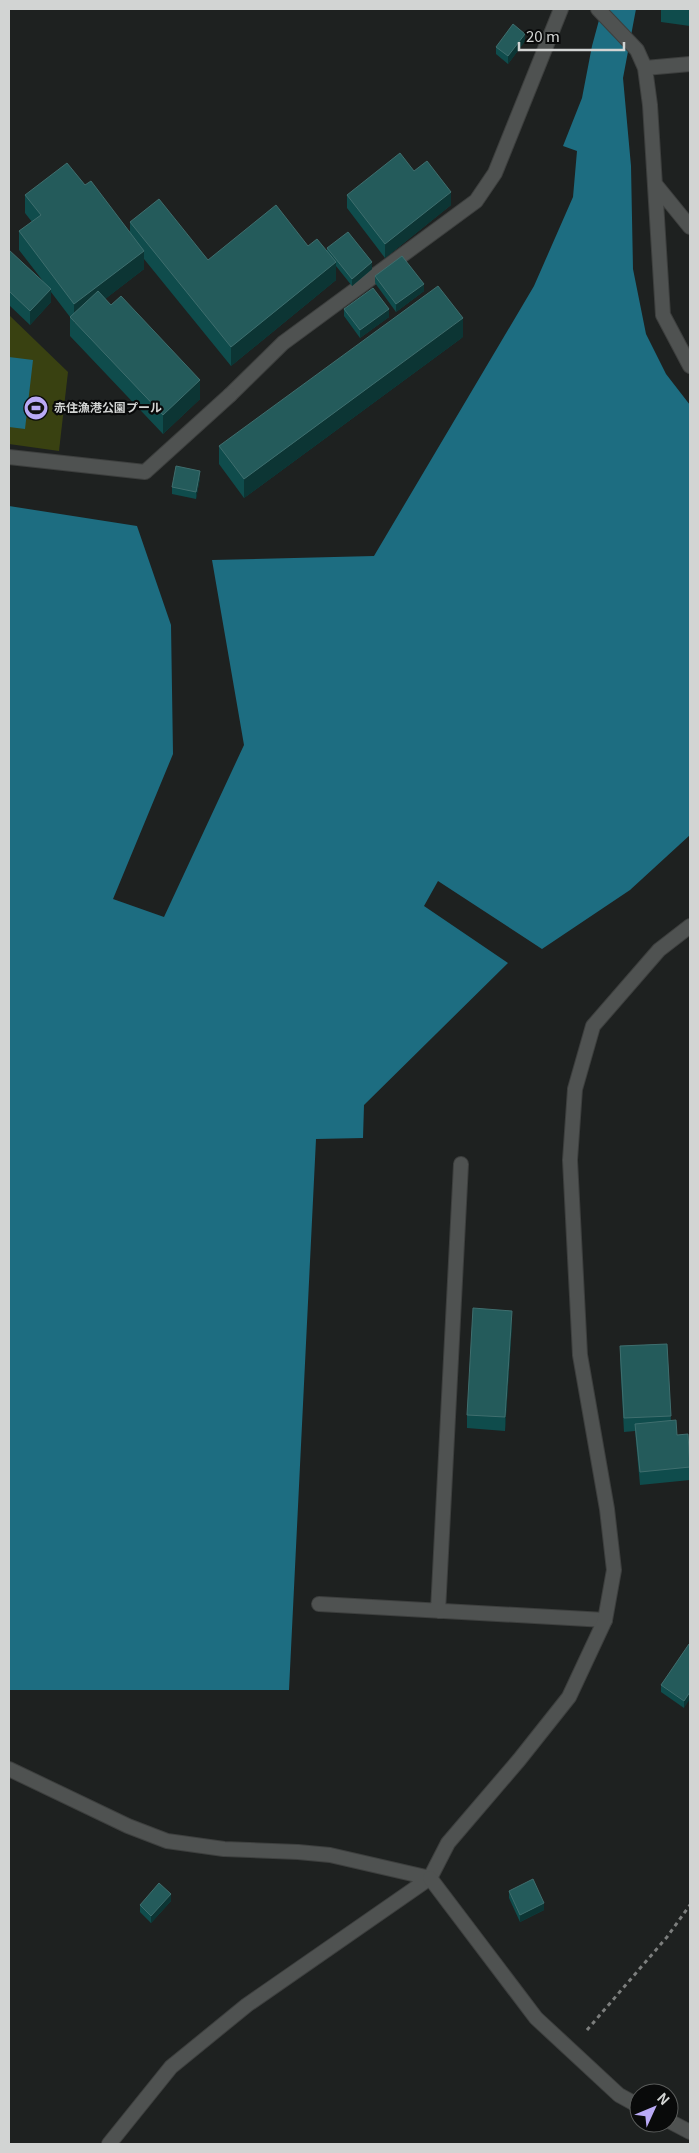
<svg xmlns="http://www.w3.org/2000/svg" width="699" height="2153" font-family="Georgia,'Noto Sans JP',serif">
  <style>
    .green { fill: #394111 }
    .water { fill: #1d6d81 }
    .lines { fill: none; stroke-linecap: round; stroke-linejoin: round }
    .service-casing { stroke: #3d3f3e; stroke-width: 16 }
    .minor-casing { stroke: #3d3f3e; stroke-width: 16 }
    .tertiary-casing { stroke: #3d3f3e; stroke-width: 16 }
    .path { stroke: #7c7e7d; stroke-width: 3; stroke-dasharray: 4 4; stroke-linecap: butt }
    .service { stroke: #4f5251; stroke-width: 14 }
    .minor { stroke: #4f5251; stroke-width: 14 }
    .tertiary { stroke: #4f5251; stroke-width: 14 }
    .wall { fill: #0f4c4c }
    .shaded-wall { fill: #0c3534 }
    .building { fill: #245b5b; stroke: #3f6e6e }
    .labels { text-anchor: middle; stroke-width: 4.5; stroke-linejoin: round; paint-order: stroke }
    .poi-label { font-size: 12px; font-weight: bold; fill: #d2d4d3; stroke: #090a0a; text-anchor: start }
  </style>
  <rect width="100%" height="100%" fill="#1e2120"/>
  <!-- green -->
  <path class="green" d="M9 315 68 372 59 451 9 444Z"/>
  <!-- water -->
  <path class="water" d="M602 9H636L623 78 631 166 633 269 646 334 666 374 690 405V835L630 890 542 949 438 881 424 906 508 963 364 1105 363 1138 316 1139 289 1690H9V506L137 526 171 625 173 754 113 899 164 917 244 745 212 560 374 556 534 286 573 197 577 151 563 146 582 98 592 46Z
    M9 357 33 360 25 429 9 427Z"/>
  <g class="lines">
    <defs>
      <path id="service" d="M230 395 283 343 476 201 495 173 561 9
        M319 1604 605 1620
        M438 1611 461 1164"/>
      <path id="minor" d="M598 9 637 50 645 68 650 105 663 315 690 366
        M645 68 690 64
        M655 184 690 227
        M9 457 145 472 230 395
        M9 1769 128 1826 167 1841 224 1849 298 1852 330 1855 430 1878
        M109 2144 171 2067 247 2005 430 1878 448 1843 519 1760 569 1697 605 1620 614 1570 607 1509 580 1355 570 1160 575 1089 593 1026 659 950 690 926"/>
      <path id="tertiary" d="M430 1878 536 2018 619 2095 639 2106
        M669 2121 690 2132"/>
    </defs>
    <!-- service casing -->
    <use href="#service" class="service-casing"/>
    <!-- minor casing -->
    <use href="#minor" class="minor-casing"/>
    <!-- tertiary casing -->
    <use href="#tertiary" class="tertiary-casing"/>
    <!-- path -->
    <path class="path" d="M587 2030 667 1937 690 1905"/>
    <!-- service -->
    <use href="#service" class="service"/>
    <!-- minor -->
    <use href="#minor" class="minor"/>
    <!-- tertiary -->
    <use href="#tertiary" class="tertiary"/>
  </g>
  <!-- wall -->
  <path class="wall" d="M661 9H690V26L661 22Z
    M525 41 508 64 496 54V47Z
    M85 185 130 232V222L208 260 308 246 327 251V248L372 269 352 286 336 266V280L231 366 144 259V269L105 299 200 399 163 434 70 336V317L51 292V302L30 325 9 305V251L43 281 19 250V231L32 222 25 213V195Z
    M347 195 451 205 385 258 347 208Z
    M375 276 424 291 396 312 375 283Z
    M344 309 389 317 360 338 344 316Z
    M463 337 244 498 219 464V446Z
    M200 478 196 499 172 494V487Z
    M512 1324 505 1431 467 1428V1415Z
    M667 1344 671 1421 690 1464V1480L640 1485 635 1431 624 1432 620 1360V1346Z
    M690 1645 684 1708 661 1692V1685Z
    M509 1891 544 1910 520 1922 509 1898Z
    M171 1901 151 1923 140 1912V1905Z"/>
  <!-- shaded-wall -->
  <path class="shaded-wall" d="M525 34V41L508 64V56Z
    M451 192V205L385 258V244Z
    M144 251V269L74 323V304Z
    M336 262V280L231 366V347Z
    M372 262V269L352 286V279Z
    M424 284V291L396 312V304Z
    M51 289V302L30 325V311Z
    M389 309V317L360 338V330Z
    M463 318V337L244 498V479Z
    M200 380V399L163 434V415Z
    M200 471V478L196 499V492Z
    M512 1311V1324L505 1431V1417Z
    M690 1692V1699L684 1708V1701Z
    M171 1894V1901L151 1923V1916Z
    M544 1903V1910L520 1922V1915Z"/>
  <!-- building -->
  <path class="building" d="M513 24 525 34 508 56 496 47Z
    M400 153 414 171 427 161 451 192 385 244 347 195Z
    M67 163 85 185 91 181 144 251 74 304 19 231 41 215 25 195Z
    M159 199 208 260 276 205 308 246 317 239 336 262 231 347 130 222Z
    M348 232 372 262 352 279 327 248Z
    M9 250 51 289 30 311 9 291Z
    M402 256 424 284 396 304 375 276Z
    M438 286 463 318 244 479 219 446Z
    M373 288 389 309 360 330 344 309Z
    M98 291 111 305 121 296 200 380 163 415 70 317Z
    M176 466 200 471 196 492 172 487Z
    M473 1308 512 1311 505 1417 467 1415Z
    M667 1344 671 1416 624 1418 620 1346Z
    M676 1420 677 1435 688 1434 690 1467 640 1472 635 1424Z
    M689 1644 690 1645V1692L684 1701 661 1685Z
    M533 1879 544 1903 520 1915 509 1891Z
    M159 1883 171 1894 151 1916 140 1905Z"/>
  <!-- icons -->
  <defs>
    <symbol id="stadium-disc" viewBox="-11 -11 22 22"><circle r="9.5" fill="#baaaf6" stroke="#090a0a"/><path d="M0-5a6.5 5 0 1 0 0 10a6.5 5 0 1 0 0-10ZM-3.5-1.8h7v3.6h-7Z" fill="#111"/></symbol>
  </defs>
  <g fill-rule="evenodd">
    <use href="#stadium-disc" x="22" y="394" width="28" height="28"/>
  </g>
  <g class="labels">
    <!-- poi labels -->
    <g class="poi-label">
      <text x="54" y="412">赤住漁港公園プール</text>
    </g>
  </g>
  <!-- border -->
  <rect width="699" height="2153" fill="none" stroke="#d2d4d3" stroke-width="20"/>
  <!-- north arrow -->
  <g transform="translate(654 2108) rotate(46)"><circle r="24" fill="#090a0a" stroke="#595b5a"/>
  <path d="M0-4L9 19L0 12L-9 19Z" fill="#baaaf6"/>
  <text y="-8" font-size="14" font-weight="bold" text-anchor="middle" fill="#d2d4d3">N</text>
  </g>
  <!-- scale -->
  <path d="M519 42v8h105v-8" fill="none" stroke="#d2d4d3" stroke-width="2.5"/>
  <text x="526" y="42" font-size="15" fill="#d2d4d3" stroke="#090a0a" stroke-width="4" paint-order="stroke">20 m</text>
</svg>
